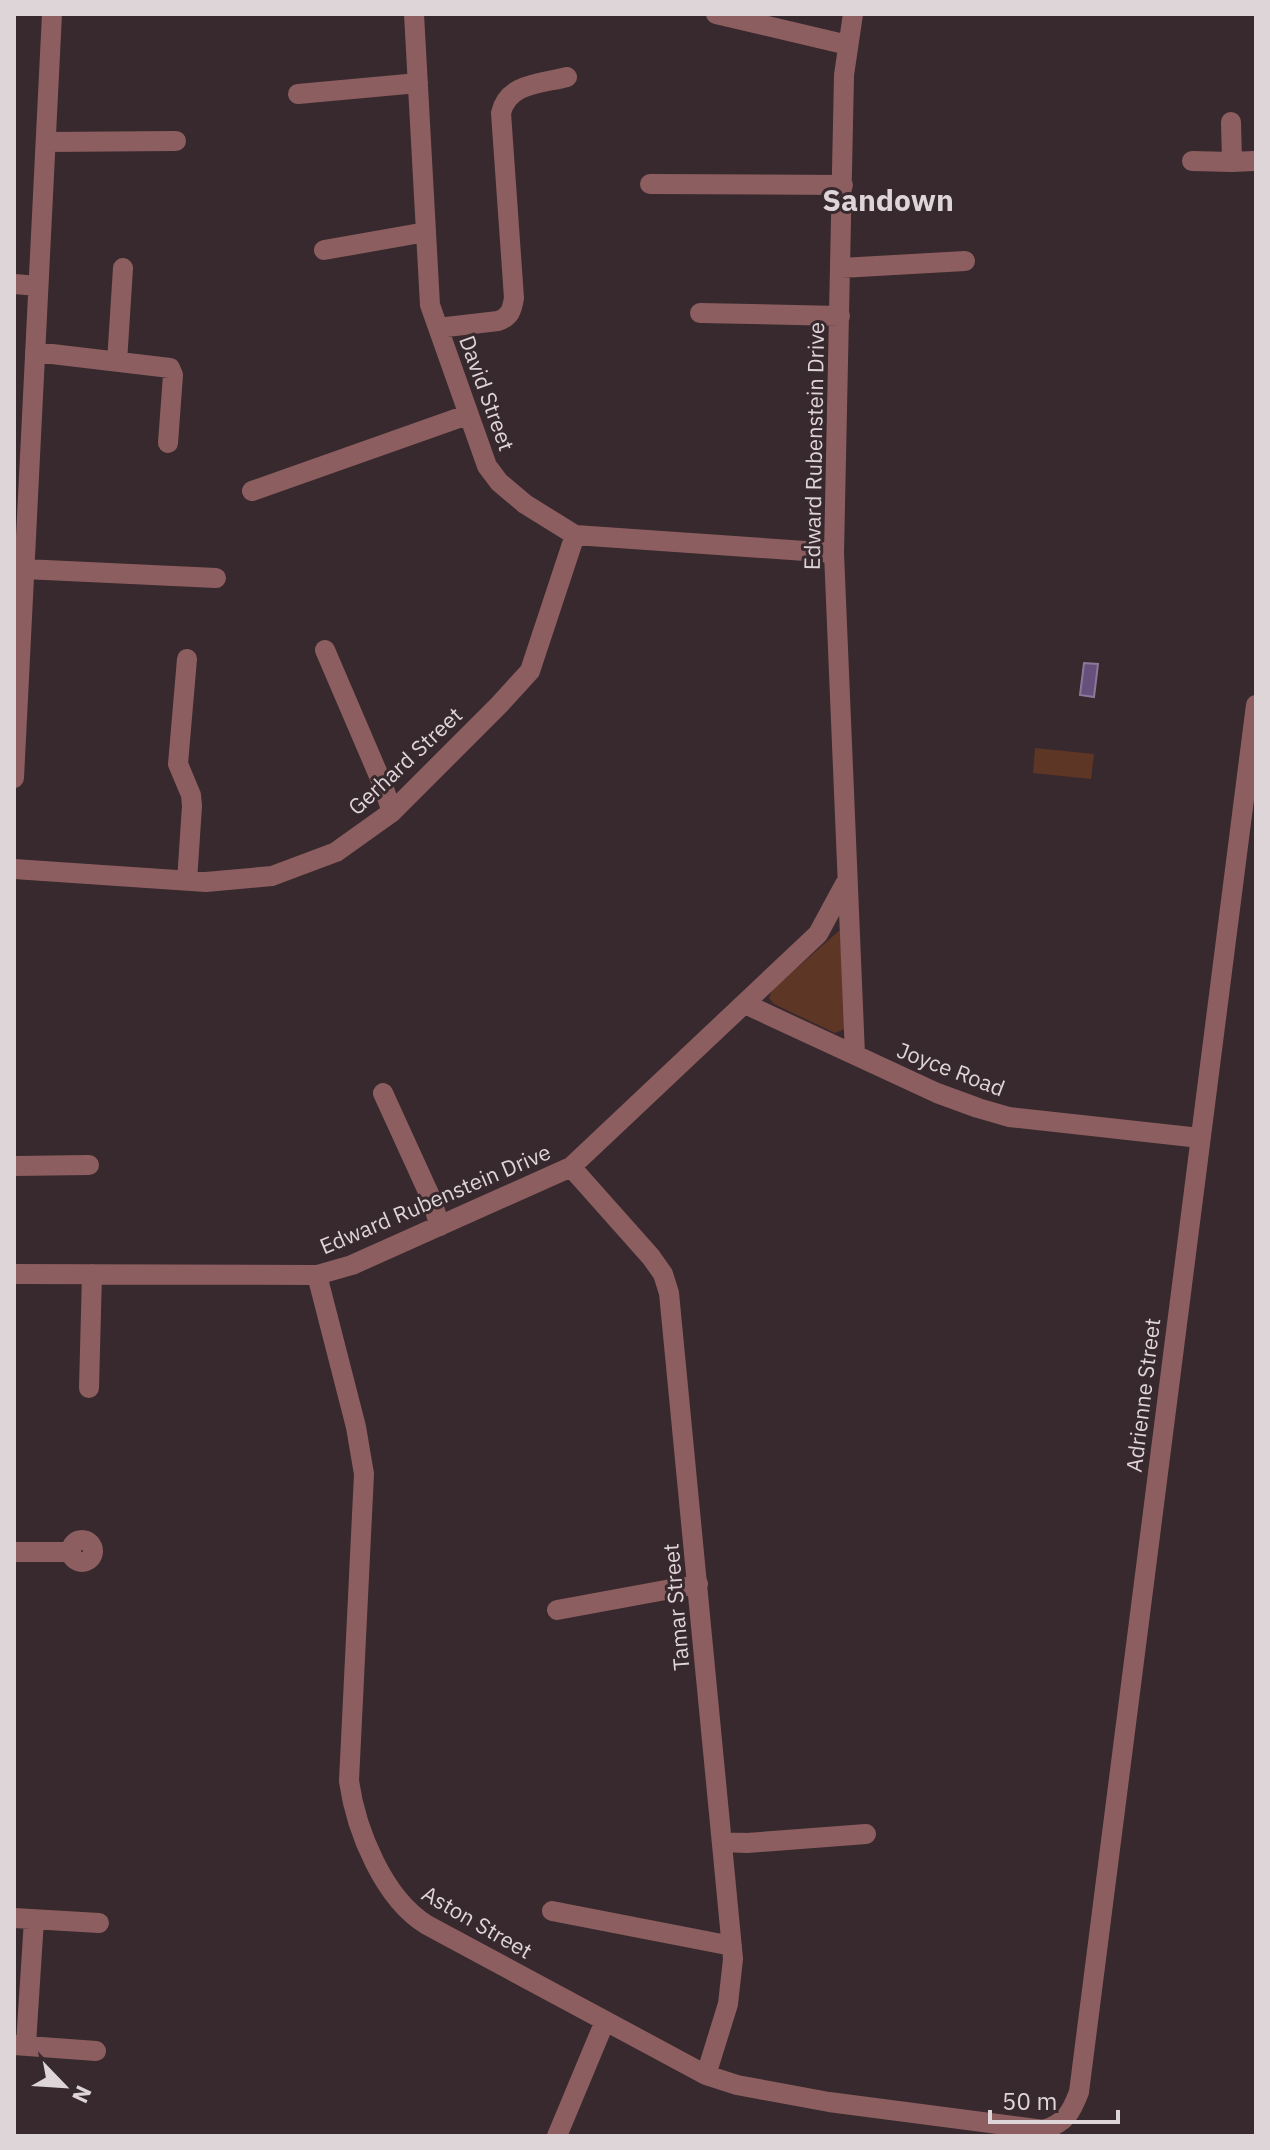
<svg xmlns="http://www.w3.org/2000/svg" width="1270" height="2150" font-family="'IBM Plex Sans',sans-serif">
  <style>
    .grass { fill: #5e3626 }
    .water { fill: #68507d; stroke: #8b7898; stroke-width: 2 }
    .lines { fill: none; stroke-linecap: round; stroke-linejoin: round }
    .minor { stroke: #8d5e5f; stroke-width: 20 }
    .labels { text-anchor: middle; stroke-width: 6; stroke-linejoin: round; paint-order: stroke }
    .street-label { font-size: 22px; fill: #ded5d8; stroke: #37292e }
    .district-label { font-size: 30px; font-weight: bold; fill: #ded5d8; stroke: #37292e }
  </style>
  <rect width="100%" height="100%" fill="#37292e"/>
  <!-- grass -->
  <path class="grass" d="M1035 748 1094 754 1091 779 1033 773Z
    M840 930 845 1029 835 1033 774 1004 769 998 773 989Z"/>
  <!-- water -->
  <path class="water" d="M1084 663 1098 664 1094 697 1080 695Z"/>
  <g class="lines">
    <!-- minor -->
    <path class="minor" d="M414 14 430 305 487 466 499 482 525 504 575 535 834 553
      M716 14 848 45
      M853 14 844 75 834 553 855 1055
      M298 94 418 83
      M46 142 176 141
      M1192 161 1232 162 1231 122
      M1232 162 1254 161
      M650 184 843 185
      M324 250 426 232
      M841 268 965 261
      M14 284 38 286
      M700 313 840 316
      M438 328 498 321C510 317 512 310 514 298L501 113C508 83 540 84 567 77
      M35 352 170 368 173 375 168 443
      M117 362 123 268
      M252 491 467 415
      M24 569 216 578
      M325 650 382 783 392 812
      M187 659 178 764 191 795 192 806 187 881
      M14 778 52 14
      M14 869 206 882 272 876 336 852 392 812 499 705 530 671 575 535
      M745 1004 937 1093 978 1108 1009 1117 1200 1138
      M383 1093 430 1196 440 1226
      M14 1166 89 1165
      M571 1167 651 1257 663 1274 669 1293 733 1959 728 2004 706 2075
      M14 1274 317 1275 352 1265 571 1167 818 934 845 884
      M317 1275 356 1427 364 1474 349 1781C356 1831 384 1899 427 1925L706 2075 737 2085 829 2102 1044 2130C1066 2122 1071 2113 1079 2092L1256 705
      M89 1388 92 1274
      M71 1551a11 11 0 1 1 22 0a11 11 0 1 1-22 0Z
      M14 1552H71
      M557 1610 698 1584
      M722 1842 747 1843 866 1834
      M552 1911 732 1946
      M14 1918 99 1923
      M26 2044 34 1920
      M14 2045 96 2051
      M557 2136 605 2021"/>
  </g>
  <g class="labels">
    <!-- street labels -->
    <g class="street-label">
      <text transform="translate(487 393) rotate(70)" y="8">David Street</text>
      <text transform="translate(814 446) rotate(-89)" y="8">Edward Rubenstein Drive</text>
      <text transform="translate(405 761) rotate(-43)" y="8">Gerhard Street</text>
      <text transform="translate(951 1069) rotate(21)" y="8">Joyce Road</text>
      <text transform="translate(435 1199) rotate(-23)" y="8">Edward Rubenstein Drive</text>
      <text transform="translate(1143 1395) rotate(-83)" y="8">Adrienne Street</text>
      <text transform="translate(676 1607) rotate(-95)" y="8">Tamar Street</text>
      <text transform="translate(477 1922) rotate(30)" y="8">Aston Street</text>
    </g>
    <!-- district labels -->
    <g class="district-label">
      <text x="888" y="211">Sandown</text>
    </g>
  </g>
  <!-- border -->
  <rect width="1270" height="2150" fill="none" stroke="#ded5d8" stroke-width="32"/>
  <!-- north arrow -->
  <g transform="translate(64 2086) rotate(115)" stroke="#37292e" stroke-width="6" paint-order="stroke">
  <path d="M0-6L14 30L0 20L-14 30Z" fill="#ded5d8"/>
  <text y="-12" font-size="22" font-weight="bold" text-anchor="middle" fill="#ded5d8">N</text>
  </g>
  <!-- scale -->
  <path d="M990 2110v12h128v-12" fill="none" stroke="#ded5d8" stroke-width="4"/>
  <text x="1002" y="2110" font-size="24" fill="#ded5d8" stroke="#37292e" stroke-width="6" paint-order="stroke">50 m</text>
</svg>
